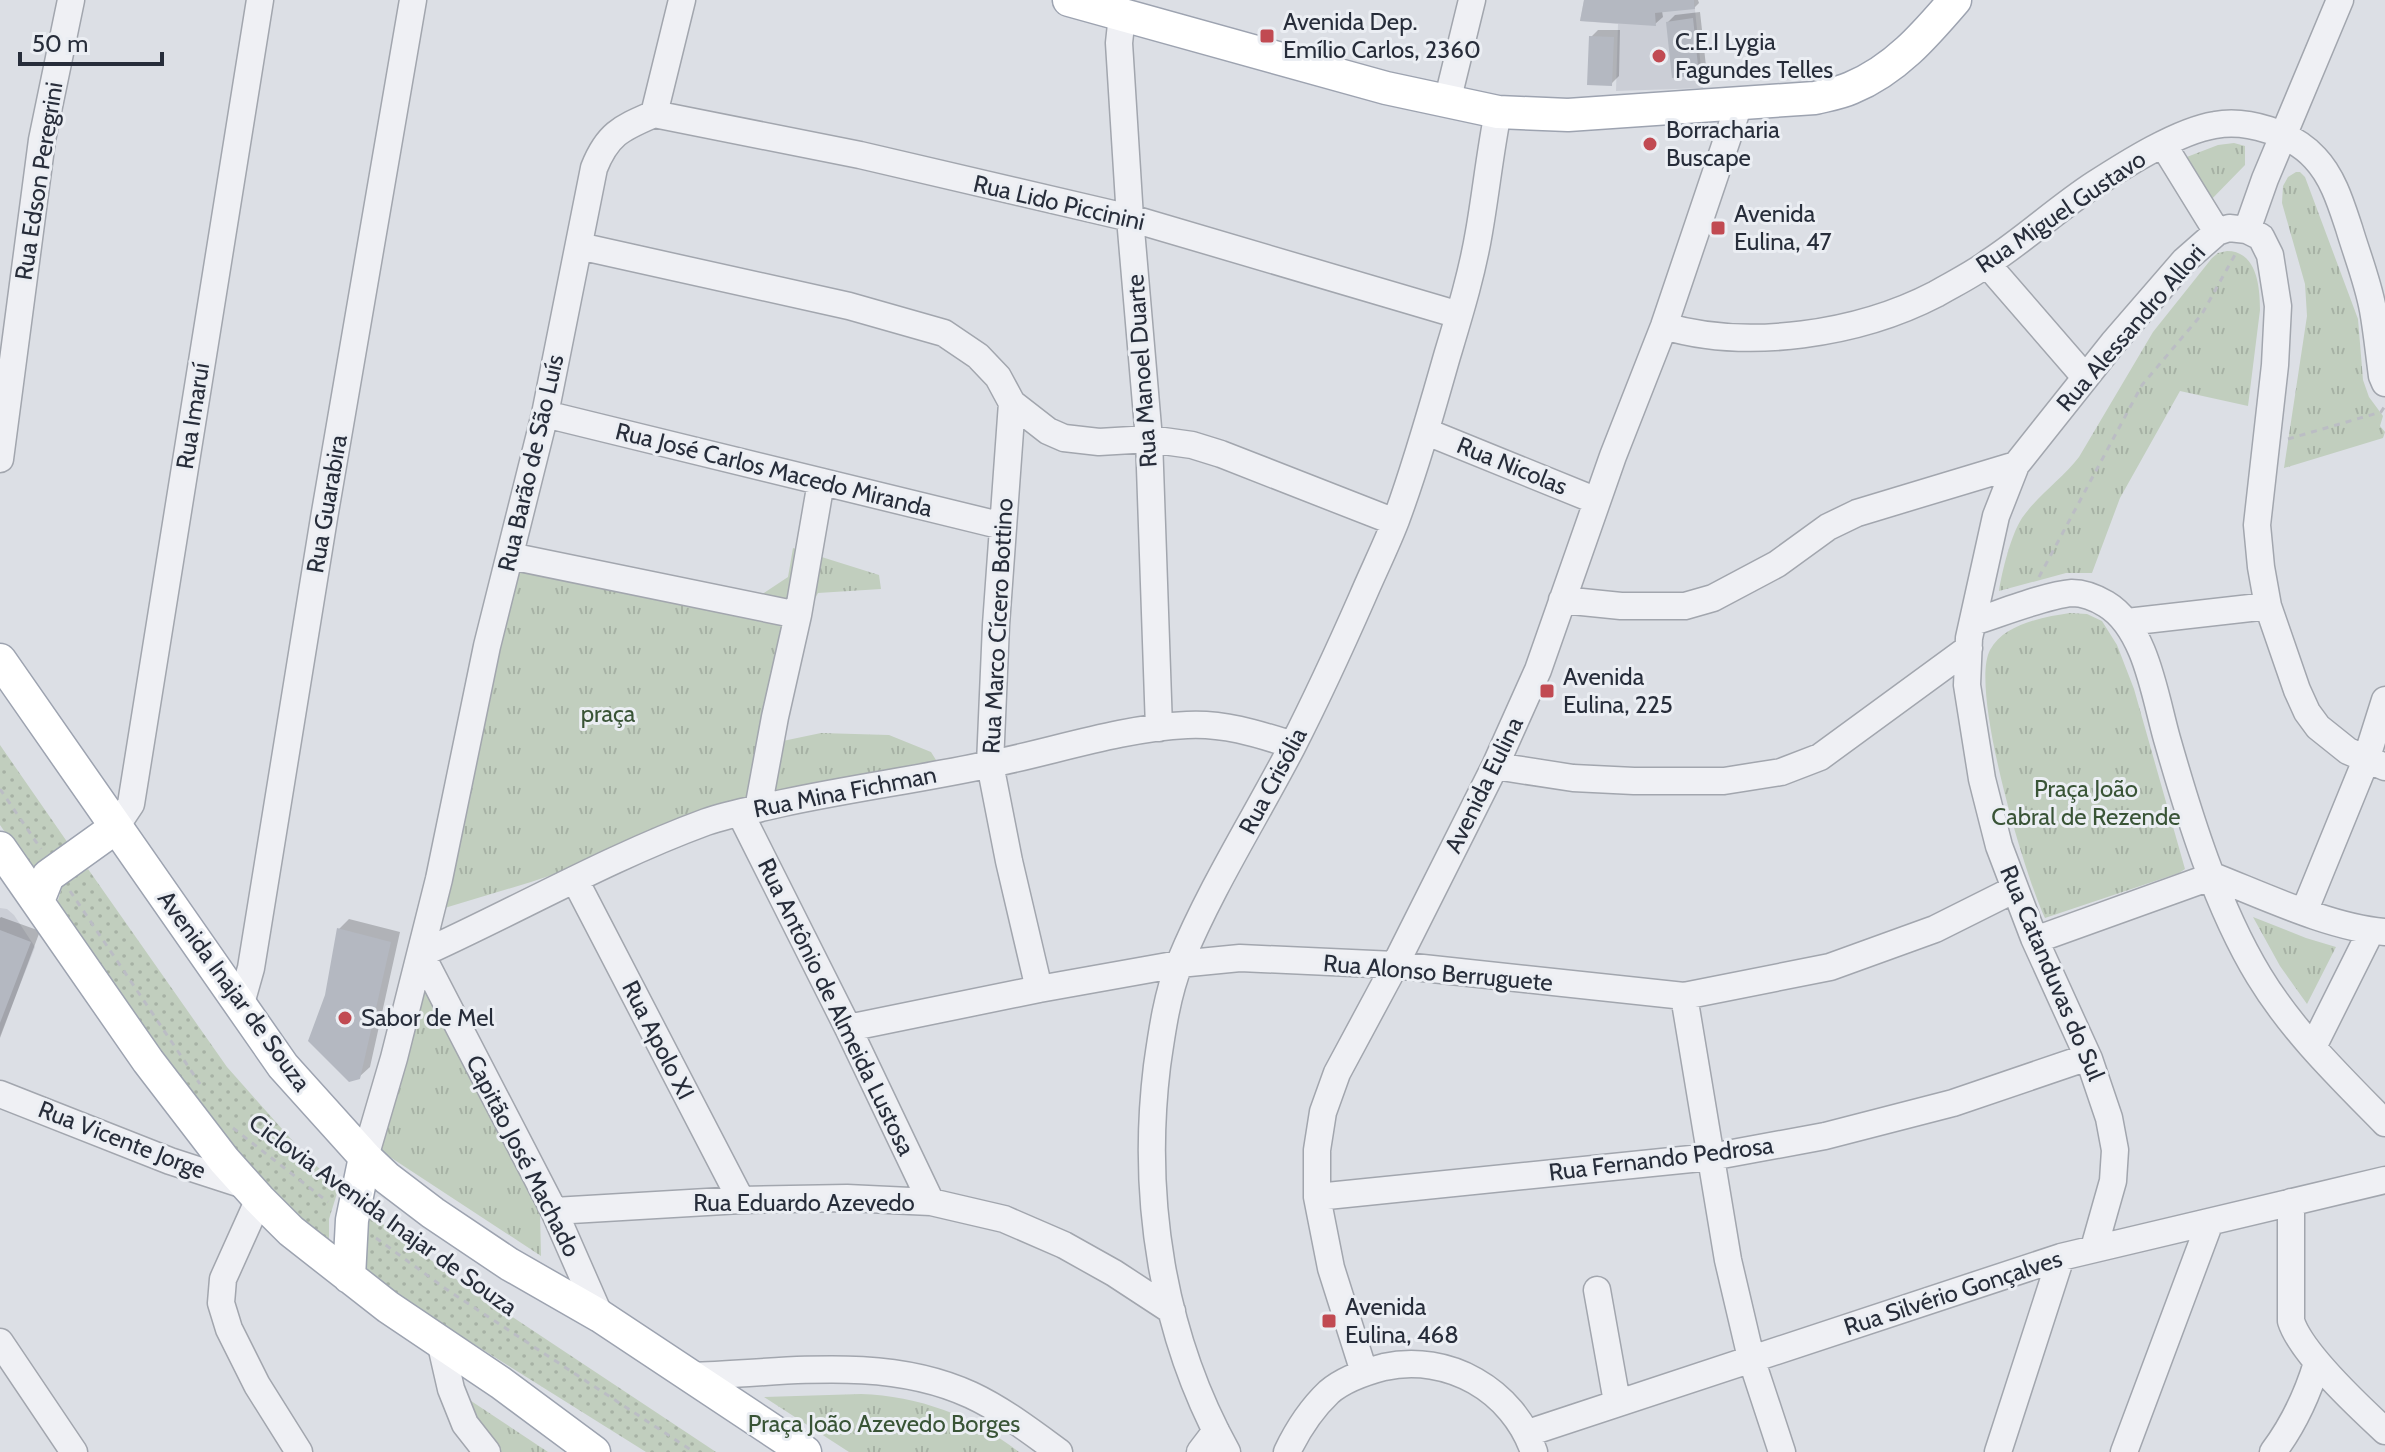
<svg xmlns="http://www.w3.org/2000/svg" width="2385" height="1452" font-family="Cabin,sans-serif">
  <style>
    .built { fill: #cbced6 }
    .grass { fill: url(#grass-dots) }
    .park { fill: url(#park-tufts) }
    .shadow { fill: #0003 }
    .building { fill: #b4b8c1 }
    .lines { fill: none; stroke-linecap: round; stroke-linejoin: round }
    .minor-casing { stroke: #a2a6ae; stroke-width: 29 }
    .major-casing { stroke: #9da3b0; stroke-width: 35 }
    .path { stroke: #bbbdc4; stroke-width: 3; stroke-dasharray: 6 6; stroke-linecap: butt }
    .minor { stroke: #eff0f4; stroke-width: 26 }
    .major { stroke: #fff; stroke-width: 32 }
    .poi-dot { fill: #c14a52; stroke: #ebeef3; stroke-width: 3 }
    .labels { text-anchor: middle; stroke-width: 6; stroke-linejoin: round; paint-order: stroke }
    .poi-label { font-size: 24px; fill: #272d3a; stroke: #ebeef3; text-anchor: start }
    .street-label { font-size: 24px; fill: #272d3a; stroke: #ebeef3 }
    .park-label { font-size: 24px; fill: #395436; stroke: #ebeef3 }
  </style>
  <defs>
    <pattern id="grass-dots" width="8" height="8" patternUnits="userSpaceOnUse" patternTransform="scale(2)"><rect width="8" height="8" fill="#c1cebe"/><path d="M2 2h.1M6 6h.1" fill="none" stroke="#a6b1a4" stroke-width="1.8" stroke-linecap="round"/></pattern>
    <pattern id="park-tufts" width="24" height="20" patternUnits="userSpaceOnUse" patternTransform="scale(2)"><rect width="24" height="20" fill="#c1cebe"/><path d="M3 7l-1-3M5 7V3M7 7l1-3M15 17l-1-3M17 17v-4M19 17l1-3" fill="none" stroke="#a6b1a4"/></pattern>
  </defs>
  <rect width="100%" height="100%" fill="#dcdfe5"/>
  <!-- built -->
  <path class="built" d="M1584 0H1694L1703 88 1616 91 1618 24 1580 21Z
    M0 908 7 909 14 915 35 947 0 1036Z"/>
  <!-- grass -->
  <path class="grass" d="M0 745 70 846 35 875 0 825Z
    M88 869 227 1067 307 1157 339 1187 329 1219V1243L252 1172 54 913 63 884Z
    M359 1206 460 1282 716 1452H646L381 1286 358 1267Z"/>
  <!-- park -->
  <path class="park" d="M2234 143 2245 146V165L2206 205 2179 160 2218 145Z
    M2296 172H2300L2305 177 2358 319 2363 380 2369 397 2383 416 2380 426 2385 432 2383 438 2284 468 2307 316 2305 284 2282 203 2283 186 2288 177Z
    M2227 251C2257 251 2260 287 2260 310L2248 406 2180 391 2120 498 2092 573H2066L1999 591C2002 571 2011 535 2022 518 2038 495 2062 479 2079 457L2153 332 2212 258 2218 253Z
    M793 548 879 575 881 589 818 593 800 627 778 742 821 733 889 735 931 752 941 768 764 804 531 882 438 910 501 565 761 595 788 577Z
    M2070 613 2087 614 2102 621 2117 645 2134 689 2185 869 2179 873 2045 918C2025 876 1969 689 1990 650 2004 624 2043 617 2070 613Z
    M2253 917 2306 938 2336 947 2307 1004 2280 966Z
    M415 952 540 1212 541 1256 361 1138Z
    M459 1393 548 1452H484Z
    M861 1394C919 1396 973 1416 1019 1452H849L764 1397Z"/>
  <!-- shadow -->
  <path class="shadow" d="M1586 0H1698L1699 3 1694 8 1662 11 1663 17 1655 24Z
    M1700 12 1706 66 1698 73 1668 22 1675 15Z
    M1598 30H1620L1619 76 1611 84 1591 37Z
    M1 917 40 931 0 1038V918Z
    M349 919 400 932 370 1067 359 1077 327 996 339 929Z"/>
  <!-- building -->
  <path class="building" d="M1584 0H1694L1695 9 1655 13 1656 26 1580 21Z
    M1693 18 1699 75 1672 78 1666 22Z
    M1589 36 1614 37 1612 86 1587 85Z
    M337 928 391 942 360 1079 349 1082 308 1041 325 995Z
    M0 930 31 942 0 1023Z"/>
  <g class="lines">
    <defs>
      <path id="minor" d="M1122 15 1119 43 1130 218 1149 439 1159 728
        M1447 102 1472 0
        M654 114 860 155 1130 218 1459 315
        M2164 146 2217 232
        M2247 230 2265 179 2340 0
        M579 246 849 306 944 333 978 356 998 377 1012 403 1048 431 1064 438 1099 442 1149 439 1192 445 1221 454 1395 522
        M1987 264 2085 377
        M1664 326C1748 351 1859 334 1936 294 1953 284 1972 275 1988 263 2025 239 2058 208 2095 184 2126 164 2178 131 2215 125 2247 119 2292 133 2315 158 2333 177 2341 204 2349 228 2357 255 2368 282 2373 310 2377 332 2379 354 2382 376L2385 383
        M1012 403 996 625 990 764 1009 861 1039 989
        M545 414 1003 526
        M1427 432 1597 501
        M0 459 42 140 71 0
        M2016 465 1996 516 1969 638 1967 685 1982 779 1999 846 2034 938 2089 1059 2109 1118 2115 1150 2113 1181 2094 1248
        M510 556 798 615
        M1562 600 1621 606H1685L1713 598 1777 564 1828 527 1857 513 2016 465 2113 343 2184 261 2217 232 2229 228 2247 230 2261 237 2270 255 2278 306 2275 365 2257 525 2261 567 2268 606 2297 690 2307 712 2318 727 2348 751 2385 767
        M1973 622C1999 614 2046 595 2072 593 2084 593 2096 598 2106 604 2146 628 2155 697 2167 739 2189 816 2217 907 2259 976 2293 1032 2340 1077 2385 1123
        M2127 622 2268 606
        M1495 766 1573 778 1634 781H1724L1781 772 1820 757 1969 648
        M758 809 775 717 798 615 821 482
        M740 813 848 1028 931 1202
        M115 828 131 804 260 0
        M2213 876C2264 896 2331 928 2385 932
        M575 880 741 1200
        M2304 912 2366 760 2385 700
        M2035 940 2213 876
        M421 954C516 911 608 858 706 822 731 813 758 809 783 803 852 788 922 779 991 764 1055 751 1122 728 1187 725 1225 723 1258 734 1293 745
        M421 954 554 1211 600 1316
        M1684 996 1728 1260 1751 1358 1782 1452
        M240 1007 251 968 324 518 413 0
        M848 1028 1039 989 1179 964 1240 958 1395 965 1684 996 1830 967 1935 929 2015 889
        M2313 1047 2371 931
        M0 1094 170 1161 244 1185
        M365 1157 394 1058 439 879 487 646 545 414 594 168C608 133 622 128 654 114L682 0
        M1317 1197 1711 1157 1825 1136 1953 1103 2088 1057
        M259 1199 223 1279 221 1303 229 1329 257 1385 299 1452
        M2291 1202V1321C2301 1353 2359 1407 2385 1431
        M554 1211 741 1200 847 1198 931 1202 1004 1219 1064 1245 1114 1273 1172 1311
        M1597 1290 1617 1402
        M440 1341 451 1389 465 1424 487 1452
        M0 1342 74 1452
        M1364 1372 1331 1268 1317 1197V1150L1323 1112 1337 1073 1395 965 1495 766 1538 670 1613 456 1664 326 1739 104
        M692 1376C784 1373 885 1355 971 1395 1003 1410 1030 1431 1059 1452
        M1528 1433 2061 1257 2385 1180
        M1200 1452 1216 1431
        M1227 1452C1162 1335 1141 1198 1157 1066 1162 1031 1167 995 1180 962 1211 887 1255 818 1292 747 1317 698 1340 648 1362 598 1373 572 1386 546 1396 520 1416 466 1431 412 1447 356 1459 316 1472 274 1479 232 1486 192 1490 152 1498 112
        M1287 1452C1298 1429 1310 1410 1329 1392 1344 1379 1365 1372 1384 1367 1448 1353 1513 1390 1534 1452
        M1998 1452 2061 1257
        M2124 1452 2210 1222
        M2273 1452C2294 1424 2307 1396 2317 1363"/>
      <path id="major" d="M1069 0 1386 88 1498 112 1568 115 1815 98C1827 95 1840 93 1851 88 1895 70 1925 35 1955 0
        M0 660 283 1066 365 1157 387 1178 433 1213 509 1264 600 1316 805 1452
        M0 848 148 1061 224 1160 259 1199 291 1231 388 1307 501 1383 594 1452
        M38 901 48 876 115 828
        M349 1277 352 1220 365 1157"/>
    </defs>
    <!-- minor casing -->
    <use href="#minor" class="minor-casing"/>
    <!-- major casing -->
    <use href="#major" class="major-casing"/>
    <!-- path -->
    <path class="path" d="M2288 439 2381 412 2385 406
      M2039 577 2142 385 2202 314 2236 253
      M0 789 41 849
      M70 891 200 1084
      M233 1128 328 1202
      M376 1238 446 1289 694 1452"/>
    <!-- minor -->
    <use href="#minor" class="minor"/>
    <!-- major -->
    <use href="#major" class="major"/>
  </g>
  <!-- markers -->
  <g class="poi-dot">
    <rect x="1259" y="28" width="16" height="16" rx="4"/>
    <circle cx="1659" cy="56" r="8"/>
    <circle cx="1650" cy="144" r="8"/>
    <rect x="1710" y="220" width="16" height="16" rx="4"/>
    <rect x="1539" y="683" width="16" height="16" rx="4"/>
    <circle cx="345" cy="1018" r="8"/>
    <rect x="1321" y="1313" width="16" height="16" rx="4"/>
  </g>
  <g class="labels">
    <!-- poi labels -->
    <g class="poi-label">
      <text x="1283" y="30">Avenida Dep.<tspan x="1283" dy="28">Emílio Carlos, 2360</tspan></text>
      <text x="1675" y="50">C.E.I Lygia<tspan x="1675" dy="28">Fagundes Telles</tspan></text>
      <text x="1666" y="138">Borracharia<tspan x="1666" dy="28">Buscape</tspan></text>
      <text x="1734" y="222">Avenida<tspan x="1734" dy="28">Eulina, 47</tspan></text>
      <text x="1563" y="685">Avenida<tspan x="1563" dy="28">Eulina, 225</tspan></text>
      <text x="361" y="1026">Sabor de Mel</text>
      <text x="1345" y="1315">Avenida<tspan x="1345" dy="28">Eulina, 468</tspan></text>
    </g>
    <!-- street labels -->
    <g class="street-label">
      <text transform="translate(39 181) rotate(-81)" y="8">Rua Edson Peregrini</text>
      <text transform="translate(1059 203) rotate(13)" y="8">Rua Lido Piccinini</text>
      <text transform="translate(2061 212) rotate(-34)" y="8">Rua Miguel Gustavo</text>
      <text transform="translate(2131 328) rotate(-49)" y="8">Rua Alessandro Allori</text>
      <text transform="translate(1142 371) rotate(-94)" y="8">Rua Manoel Duarte</text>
      <text transform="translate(193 416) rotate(-81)" y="8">Rua Imaruí</text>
      <text transform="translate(531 463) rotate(-77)" y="8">Rua Barão de São Luís</text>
      <text transform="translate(1512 466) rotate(22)" y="8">Rua Nicolas</text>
      <text transform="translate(774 470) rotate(14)" y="8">Rua José Carlos Macedo Miranda</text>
      <text transform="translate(327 504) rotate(-80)" y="8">Rua Guarabira</text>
      <text transform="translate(998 626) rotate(-87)" y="8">Rua Marco Cícero Bottino</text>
      <text transform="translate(1273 781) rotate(-62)" y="8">Rua Crisólia</text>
      <text transform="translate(1484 785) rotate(-64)" y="8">Avenida Eulina</text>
      <text transform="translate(845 792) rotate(-11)" y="8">Rua Mina Fichman</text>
      <text transform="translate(1438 973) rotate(5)" y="8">Rua Alonso Berruguete</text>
      <text transform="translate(2052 973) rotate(67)" y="8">Rua Catanduvas do Sul</text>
      <text transform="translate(234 991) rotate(54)" y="8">Avenida Inajar de Souza</text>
      <text transform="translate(836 1007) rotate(64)" y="8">Rua Antônio de Almeida Lustosa</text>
      <text transform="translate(658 1040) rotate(63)" y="8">Rua Apolo XI</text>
      <text transform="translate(122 1140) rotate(21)" y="8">Rua Vicente Jorge</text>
      <text transform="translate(523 1156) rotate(63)" y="8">Capitão José Machado</text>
      <text transform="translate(1661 1159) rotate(-7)" y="8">Rua Fernando Pedrosa</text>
      <text x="804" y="1211">Rua Eduardo Azevedo</text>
      <text transform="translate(383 1215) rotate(36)" y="8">Ciclovia Avenida Inajar de Souza</text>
      <text transform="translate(1953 1293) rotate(-18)" y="8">Rua Silvério Gonçalves</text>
    </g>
    <!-- park labels -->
    <g class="park-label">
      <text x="608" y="722">praça</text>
      <text x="2086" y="797">Praça João<tspan x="2086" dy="28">Cabral de Rezende</tspan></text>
      <text x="884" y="1432">Praça João Azevedo Borges</text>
    </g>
  </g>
  <!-- scale -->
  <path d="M20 52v12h142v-12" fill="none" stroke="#272d3a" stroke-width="4"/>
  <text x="32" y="52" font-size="24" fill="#272d3a" stroke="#ebeef3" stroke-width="6" paint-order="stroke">50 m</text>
</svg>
